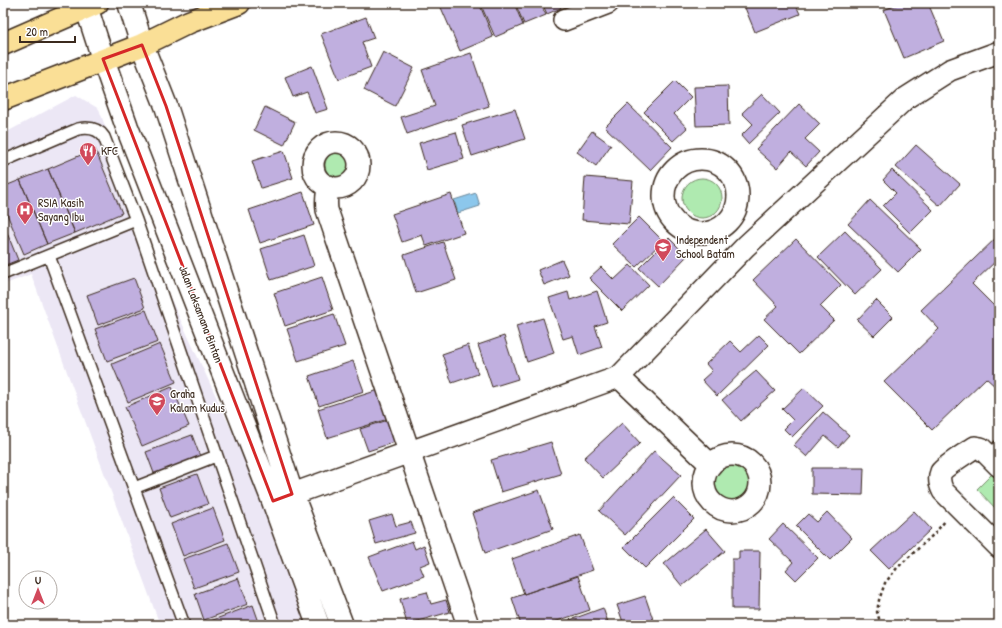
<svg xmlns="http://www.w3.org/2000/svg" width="1002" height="628" font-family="'Patrick Hand',sans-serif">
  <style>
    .built { fill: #ece7f5 }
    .green { fill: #afeab0; stroke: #758a67 }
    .water { fill: #8cc7ec; stroke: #6c889a }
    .building { fill: #c0afdf; stroke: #3b2a1e }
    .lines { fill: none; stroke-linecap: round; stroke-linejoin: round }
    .lane-casing { stroke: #3b2a1e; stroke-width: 14 }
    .street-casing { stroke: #3b2a1e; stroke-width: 24 }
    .secondary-casing { stroke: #3b2a1e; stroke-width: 25 }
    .primary-casing { stroke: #3b2a1e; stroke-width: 25 }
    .path { stroke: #3b2a1e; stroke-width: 2.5; stroke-dasharray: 3 3; stroke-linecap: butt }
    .lane { stroke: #fff; stroke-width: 11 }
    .street { stroke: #fff; stroke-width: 21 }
    .secondary { stroke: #fff; stroke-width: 22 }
    .primary { stroke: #fadf96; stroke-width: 22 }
    .marked { fill: none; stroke: #d62828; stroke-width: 3; stroke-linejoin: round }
    .labels { text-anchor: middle; stroke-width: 3; stroke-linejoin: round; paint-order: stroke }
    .poi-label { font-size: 12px; fill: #3b2a1e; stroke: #fff; text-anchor: start }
    .street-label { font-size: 12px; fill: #3b2a1e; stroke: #fff }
  </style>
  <rect width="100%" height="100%" fill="#fff"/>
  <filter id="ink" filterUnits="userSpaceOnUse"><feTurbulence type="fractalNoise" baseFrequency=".025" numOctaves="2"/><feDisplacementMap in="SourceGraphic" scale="8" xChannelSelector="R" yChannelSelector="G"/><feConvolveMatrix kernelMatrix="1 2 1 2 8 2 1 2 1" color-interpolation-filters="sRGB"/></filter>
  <g filter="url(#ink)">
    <!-- built -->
    <path class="built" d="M76 95 99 109 149 252 322 625H160L31 274 3 285V134Z"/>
    <!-- green -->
    <path class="green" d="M325 165a13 13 0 1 1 26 0a13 13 0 1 1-26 0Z
      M682 198a20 20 0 1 1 40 0a20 20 0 1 1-40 0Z
      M713 484a20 20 0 1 1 40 0a20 20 0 1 1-40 0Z
      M994 472 999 478V512L977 489Z"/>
    <!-- water -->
    <path class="water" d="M476 193 480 206 458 213 454 200Z"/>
    <!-- building -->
    <path class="building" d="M439 3H479L493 37 460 51Z
      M480 3H514L523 25 495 37Z
      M515 3H540L546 15 524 24Z
      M542 3H559L561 8 547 14Z
      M743 3H795L800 14 755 32Z
      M901 3H928L944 41 904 58 884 10Z
      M366 17 374 38 362 42 371 67 339 79 321 34Z
      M383 52 414 68 395 106 364 90Z
      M471 53 489 106 407 134 401 117 435 106 422 70Z
      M312 66 328 109 315 113 307 92 293 97 285 77Z
      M675 81 691 97 674 114 687 128 673 141 644 112Z
      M728 86 729 125 696 126 694 87Z
      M762 94 780 113 748 144 741 136 753 124 742 113Z
      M628 104 672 147 650 170 605 127Z
      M799 104 820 124 805 139 819 152 806 166 791 152 777 168 756 149Z
      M265 107 295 122 284 145 254 130Z
      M515 109 525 139 472 156 462 125Z
      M592 131 611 145 596 166 577 152Z
      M456 132 464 159 427 170 419 143Z
      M916 145 960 184 940 206 896 167Z
      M95 149 122 213 75 233 48 169Z
      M284 151 293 178 261 188 252 161Z
      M48 169 75 233 47 244 20 180Z
      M892 170 933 210 910 233 883 206 896 193 883 180Z
      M585 177 633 181 629 224 582 220Z
      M20 180 47 244 24 254 3 205V187Z
      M303 192 314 225 260 243 249 210Z
      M451 194 464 233 426 246 422 235 402 242 392 214Z
      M870 200 921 249 898 272 848 224Z
      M639 217 663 241 636 267 612 244Z
      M3 223 18 260 3 266Z
      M845 231 882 269 855 295 818 257Z
      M304 235 314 266 271 280 261 249Z
      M999 235V258L972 284 999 311V386L997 388 986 378 932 430 884 382 939 329 921 310Z
      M669 238 687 256 658 286 639 268Z
      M796 239 841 285 820 306 834 320 799 354 764 319 778 306 753 280Z
      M443 242 456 280 416 293 404 255Z
      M562 260 569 275 544 285 538 270Z
      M630 265 649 285 622 311 589 278 601 267 614 280Z
      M322 277 333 310 285 326 274 293Z
      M134 278 145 308 98 325 87 295Z
      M597 291 607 322 595 326 602 347 579 355 573 336 563 339 549 298 568 292 570 300Z
      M876 300 893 317 874 336 857 320Z
      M146 310 158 342 107 361 95 329Z
      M334 314 345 346 298 361 287 329Z
      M543 318 554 353 527 362 516 326Z
      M759 335 769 345 717 396 702 380 712 371 706 364 730 341 741 352Z
      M504 336 518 379 492 387 478 345Z
      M160 344 176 382 128 402 112 364Z
      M468 345 478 374 452 383 442 354Z
      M353 361 364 391 319 406 309 376Z
      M756 371 775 391 741 421 722 400Z
      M172 387 189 426 142 446 125 407Z
      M804 388 823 406 792 437 784 429 793 420 782 409Z
      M382 389 391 418 327 438 318 409Z
      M823 412 849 435 838 447 825 436 807 457 794 445Z
      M394 418 401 440 368 451 360 429Z
      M622 423 640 443 603 478 584 458Z
      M192 435 201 459 155 476 146 452Z
      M551 442 561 474 501 492 491 460Z
      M654 451 681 475 625 535 599 511Z
      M812 468H864L863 495 812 494Z
      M197 474 208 504 170 518 159 488Z
      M539 490 553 529 485 553 472 513Z
      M673 498 694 519 645 568 624 547Z
      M213 508 225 540 183 556 171 524Z
      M914 511 931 529 889 569 871 551Z
      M827 512 852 538 830 560 796 526 808 514 817 522Z
      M392 514 396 526 411 522 415 533 376 544 369 521Z
      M783 524 818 558 796 580 786 570 793 562 769 539Z
      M706 529 725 551 682 586 664 564Z
      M580 535 593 570 524 594 512 559Z
      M412 541 415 549 424 545 430 562 420 566 424 576 383 591 369 557Z
      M228 543 239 572 194 588 183 559Z
      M739 551H760L759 609H732V559H739Z
      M578 576 590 610 545 625H521L512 598Z
      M238 578 248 604 204 620 195 594Z
      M427 592 431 604 446 600 450 612 407 624 400 599Z
      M645 596 655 625H624L617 605Z
      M253 605 260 625H206L205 623Z
      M603 608 609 625H556Z"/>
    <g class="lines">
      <defs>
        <path id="lane" d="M3 161 78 129C88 127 98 128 104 137L136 220 275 625
          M49 256 184 625
          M3 274 136 220
          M989 456 999 446
          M134 488 216 456"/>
        <path id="street" d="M564 20 608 3
          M313 165a23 23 0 1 1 46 0a23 23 0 1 1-46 0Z
          M664 196a37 37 0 1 1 74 0a37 37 0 1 1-74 0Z
          M329 186C326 195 326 201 327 210L468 625
          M619 377 711 465
          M704 483a28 28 0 1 1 56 0a28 28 0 1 1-56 0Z
          M999 466 981 448 975 447C968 452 945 466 941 472 938 479 940 485 943 491L999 547
          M276 500 619 377 746 246 906 98 950 70 999 52"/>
        <path id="secondary" d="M85 3 103 59 127 127 273 501 318 625
          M129 3 142 45 166 106 292 494 342 625"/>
        <path id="primary" d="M3 44 97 3
          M3 99 142 45 189 22 239 3"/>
      </defs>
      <!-- lane casing -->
      <use href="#lane" class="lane-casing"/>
      <!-- street casing -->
      <use href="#street" class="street-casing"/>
      <!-- secondary casing -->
      <use href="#secondary" class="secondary-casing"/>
      <!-- primary casing -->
      <use href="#primary" class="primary-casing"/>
      <!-- path -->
      <path class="path" d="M881 625 877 612 879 600 885 583 897 568 934 534 946 520"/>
      <!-- lane -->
      <use href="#lane" class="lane"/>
      <!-- street -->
      <use href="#street" class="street"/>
      <!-- secondary -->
      <use href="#secondary" class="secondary"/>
      <!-- primary -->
      <use href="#primary" class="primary"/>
    </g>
  </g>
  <!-- marked area -->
  <path class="marked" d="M142 45 166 106 292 494 273 501 103 59Z"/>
  <!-- icons -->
  <defs>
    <symbol id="restaurant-pin" viewBox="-11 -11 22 30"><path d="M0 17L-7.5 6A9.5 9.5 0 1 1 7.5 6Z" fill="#d1495b" stroke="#fff"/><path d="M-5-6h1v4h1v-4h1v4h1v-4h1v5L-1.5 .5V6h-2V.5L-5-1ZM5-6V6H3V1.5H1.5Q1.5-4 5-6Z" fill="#fff"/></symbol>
    <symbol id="hospital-pin" viewBox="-11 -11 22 30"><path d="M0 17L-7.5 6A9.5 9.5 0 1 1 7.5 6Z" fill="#d1495b" stroke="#fff"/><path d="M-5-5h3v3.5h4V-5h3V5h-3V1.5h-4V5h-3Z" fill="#fff"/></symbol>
    <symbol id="school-pin" viewBox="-11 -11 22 30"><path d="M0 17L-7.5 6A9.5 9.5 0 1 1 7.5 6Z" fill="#d1495b" stroke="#fff"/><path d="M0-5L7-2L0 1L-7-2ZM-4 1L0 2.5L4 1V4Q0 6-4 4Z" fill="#fff"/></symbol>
  </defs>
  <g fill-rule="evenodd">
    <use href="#restaurant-pin" x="78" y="141" width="20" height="27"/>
    <use href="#hospital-pin" x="15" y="200" width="20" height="27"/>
    <use href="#school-pin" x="653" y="237" width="20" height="27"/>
    <use href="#school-pin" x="147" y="391" width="20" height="27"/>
  </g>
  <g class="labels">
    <!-- poi labels -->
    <g class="poi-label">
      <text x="101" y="155">KFC</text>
      <text x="38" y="207">RSIA Kasih<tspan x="38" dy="14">Sayang Ibu</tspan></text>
      <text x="676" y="244">Independent<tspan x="676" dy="14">School Batam</tspan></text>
      <text x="170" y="398">Graha<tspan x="170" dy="14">Kalam Kudus</tspan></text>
    </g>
    <!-- street labels -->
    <g class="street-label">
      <text transform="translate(201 314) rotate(69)" y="4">Jalan Laksamana Bintan</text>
    </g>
  </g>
  <!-- margin -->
  <rect width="1002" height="628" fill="none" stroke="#fff" stroke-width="16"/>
  <rect x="8" y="8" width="986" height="612" fill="none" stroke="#3b2a1e" stroke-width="1.5" filter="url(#ink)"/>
  <!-- north arrow -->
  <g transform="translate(38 590)"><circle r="19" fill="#ffffff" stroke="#b1aaa5"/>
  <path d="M0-3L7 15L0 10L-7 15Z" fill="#d1495b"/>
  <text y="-6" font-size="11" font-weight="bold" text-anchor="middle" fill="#3b2a1e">U</text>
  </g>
  <!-- scale -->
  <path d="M20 36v6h55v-6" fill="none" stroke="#3b2a1e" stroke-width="2"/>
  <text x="26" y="36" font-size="12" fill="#3b2a1e" stroke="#ffffff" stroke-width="3" paint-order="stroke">20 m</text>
</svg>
